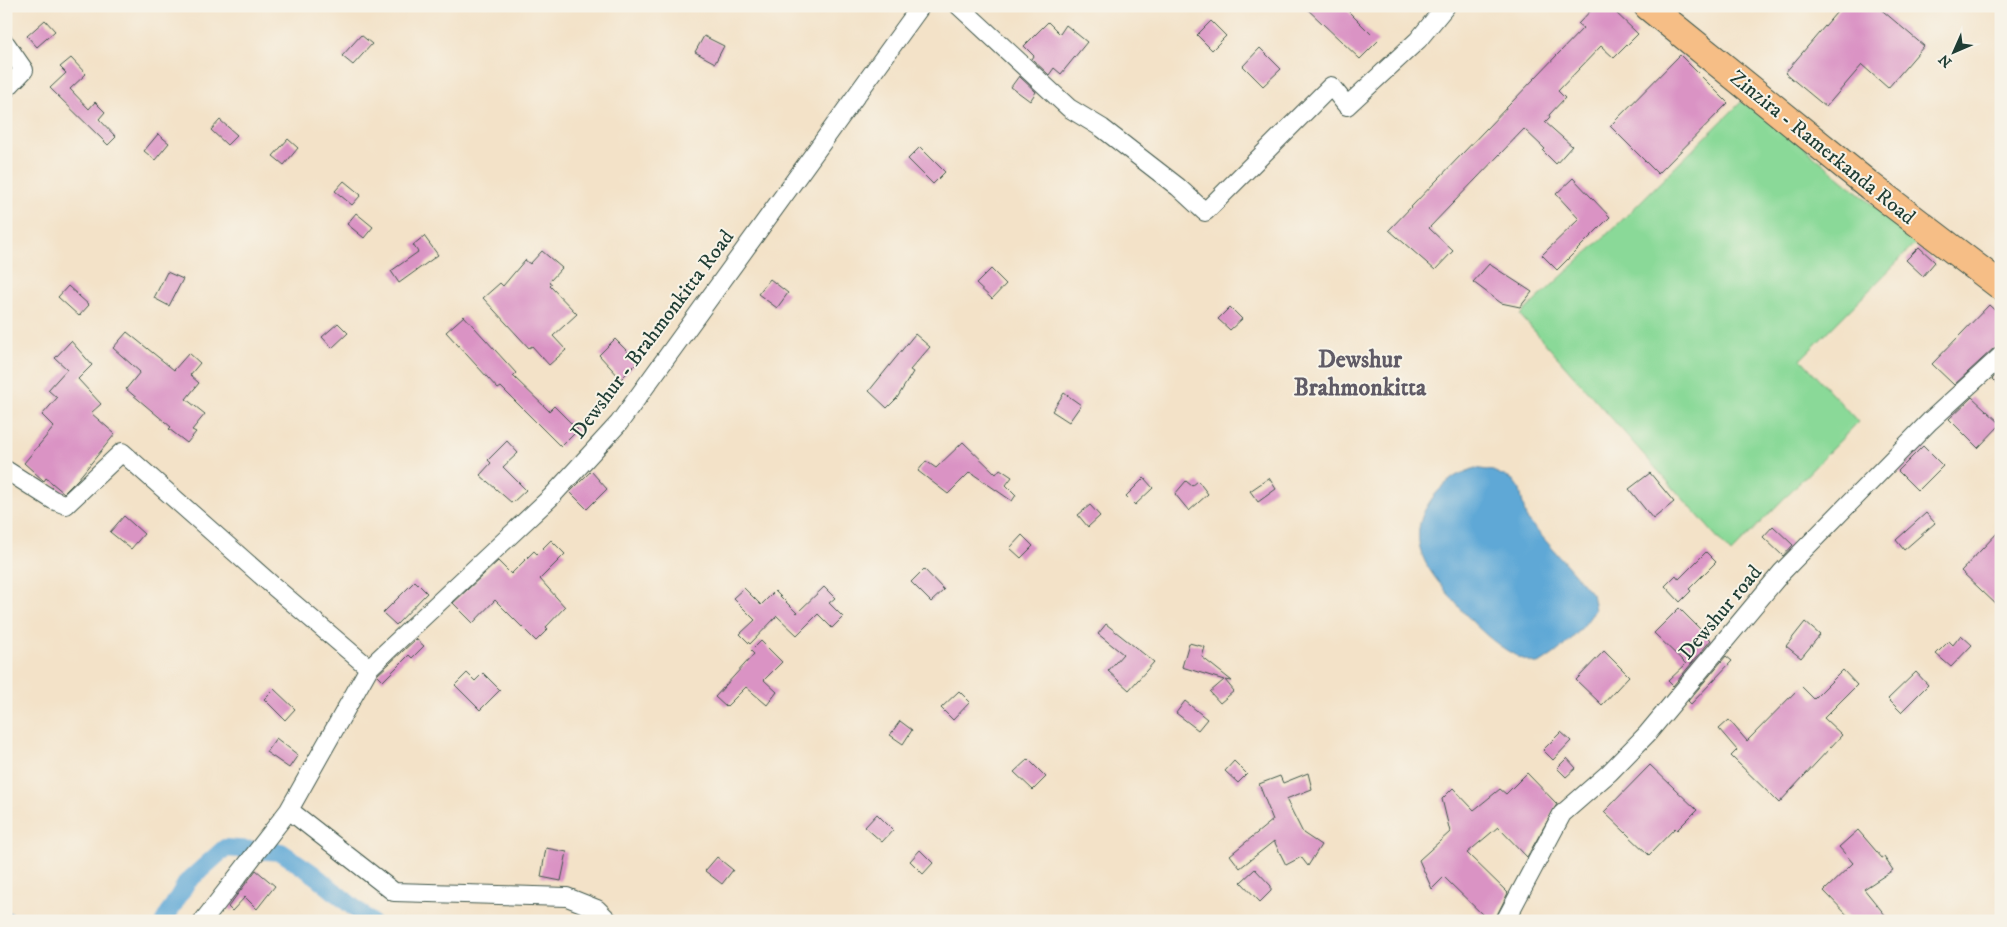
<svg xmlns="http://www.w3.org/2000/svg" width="2007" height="927" font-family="'IM FELL DW Pica',serif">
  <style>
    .green { fill: #8ad998; stroke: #548b66 }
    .water { fill: #5ea8d6; stroke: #3e7285 }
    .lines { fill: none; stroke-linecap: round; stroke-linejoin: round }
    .canal { stroke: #5ea8d6; stroke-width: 18 }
    .building { fill: #da93c4 }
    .minor-casing { stroke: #3f564a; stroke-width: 20 }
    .primary-casing { stroke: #3f564a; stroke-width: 30 }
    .minor { stroke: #fff; stroke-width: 18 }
    .primary { stroke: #f6be86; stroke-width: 28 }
    .labels { text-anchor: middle; stroke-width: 4; stroke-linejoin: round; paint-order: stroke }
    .street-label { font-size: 21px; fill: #1f3d34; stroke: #f7f3e8 }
    .quarter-label { font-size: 24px; font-weight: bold; fill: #605b66; stroke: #f7f3e8 }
  </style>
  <rect width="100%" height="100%" fill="#f7f3e8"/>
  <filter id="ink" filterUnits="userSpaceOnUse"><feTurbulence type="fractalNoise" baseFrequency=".02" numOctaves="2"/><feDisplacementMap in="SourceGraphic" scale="10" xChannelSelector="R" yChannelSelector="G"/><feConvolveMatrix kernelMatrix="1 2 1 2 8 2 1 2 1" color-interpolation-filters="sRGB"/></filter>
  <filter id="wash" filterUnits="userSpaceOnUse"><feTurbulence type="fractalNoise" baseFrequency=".0096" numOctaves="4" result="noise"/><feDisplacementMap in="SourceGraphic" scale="20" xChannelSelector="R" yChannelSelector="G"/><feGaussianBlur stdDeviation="1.12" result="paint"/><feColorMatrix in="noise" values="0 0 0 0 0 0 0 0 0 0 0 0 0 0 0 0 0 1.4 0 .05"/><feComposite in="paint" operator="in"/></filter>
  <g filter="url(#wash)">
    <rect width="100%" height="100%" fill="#f3e2c8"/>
    <!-- green -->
    <path class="green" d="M1745 98 1917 242 1801 359 1858 422 1731 553 1520 315 1619 223Z"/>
    <!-- water -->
    <path class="water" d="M1475 468 1493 471 1513 480 1520 490 1526 518 1592 594 1595 610C1580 633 1562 650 1539 664 1506 657 1476 628 1455 602 1442 586 1425 569 1420 548 1413 519 1432 493 1454 477 1460 473 1469 471 1475 468Z"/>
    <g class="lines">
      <!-- canal -->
      <path class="canal" d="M6 920 7 921
        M164 921 187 882 225 848 281 852 312 873 370 921"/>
    </g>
    <g id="blocks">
      <!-- building -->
      <path class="building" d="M1304 6H1343L1378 41 1360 59Z
        M1595 6H1609L1638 34 1614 58 1601 46 1558 91 1565 98 1549 115 1550 117 1545 122 1572 146 1556 164 1543 151 1545 149 1524 129 1429 228 1453 251 1435 270 1389 230 1583 28 1578 24Z
        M1842 6H1877L1924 46 1888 88 1862 65 1826 107 1785 73Z
        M45 20 55 31 37 47 27 36Z
        M1211 21 1226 36 1212 50 1197 35Z
        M1048 22 1060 34 1066 25 1087 42 1061 74 1054 68 1049 75 1032 59 1034 56 1024 46Z
        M361 35 372 44 353 65 342 56Z
        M704 36 724 46 715 63 695 52Z
        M1260 48 1281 69 1263 86 1243 66Z
        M1680 55 1728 103 1658 174 1610 126Z
        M71 58 86 74 70 89 89 109 95 102 105 112 99 119 116 137 108 145 50 88 66 73 60 67Z
        M1019 76 1036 92 1030 101 1011 87Z
        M220 120 237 135 227 145 211 130Z
        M158 134 169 143 155 160 144 151Z
        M288 139 298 148 284 165 273 156Z
        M920 147 945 172 933 184 908 159Z
        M1573 178 1610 217 1557 270 1542 255 1579 219 1556 194Z
        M344 181 361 195 352 205 335 191Z
        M356 213 373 227 364 238 347 224Z
        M424 236 438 255 399 283 391 271 418 252 413 245Z
        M1919 247 1935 262 1923 276 1906 260Z
        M542 251 562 268 549 282 552 284 550 286 577 314 553 336 566 350 549 365 532 346 529 348 483 298 500 283 503 286 525 260 530 264Z
        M1489 264 1532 292 1520 307 1501 303 1473 282Z
        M991 269 1006 284 992 299 976 284Z
        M167 272 183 279 169 306 154 298Z
        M770 279 788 293 777 308 758 294Z
        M68 286 89 305 79 316 58 297Z
        M1989 305 2001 316V346L1994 348 1954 385 1932 364Z
        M1230 307 1242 319 1230 330 1218 319Z
        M464 316 516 373 513 376 549 411 554 406 578 430 561 447 501 387 498 389 446 332Z
        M338 323 348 333 332 348 322 337Z
        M127 332 174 370 189 353 200 363 190 375 199 383 186 399 205 414 192 430 196 432 187 443 169 429 171 427 126 389 140 372 113 348Z
        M915 334 930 347 910 370 913 372 897 398 887 408 869 391Z
        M615 339 638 362 621 379 599 355Z
        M71 341 92 365 78 379 101 404 91 413 115 434 78 479 64 493 46 478 44 481 24 463 54 427 42 415 57 398 48 390 67 369 55 358Z
        M2001 371V388L1992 379Z
        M1064 393 1081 405 1069 422 1052 411Z
        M1972 397 2001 424 1978 448 1949 419Z
        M507 441 518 453 503 467 526 490 512 503 480 475 491 463 488 460Z
        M963 442 996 474 1000 469 1012 477 1006 485 1016 495 1012 501 970 472 948 494 918 471 926 461 936 468Z
        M1923 446 1943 466 1918 491 1898 471Z
        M591 471 607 489 587 509 570 492Z
        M1650 473 1674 502 1653 519 1629 489Z
        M1144 478 1153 488 1135 505 1126 496Z
        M1269 478 1276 489 1258 502 1250 491Z
        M1186 481 1192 486 1198 481 1208 494 1189 511 1175 494Z
        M1090 505 1100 516 1088 527 1078 515Z
        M1926 513 1935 523 1904 550 1896 540Z
        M124 516 144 534 131 549 110 532Z
        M1773 526 1793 545 1783 556 1763 537Z
        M2001 529V609L1961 571Z
        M1022 535 1033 546 1021 558 1010 548Z
        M551 540 565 554 540 579 565 607 546 627 548 629 536 641 495 600 473 623 453 603 498 561 511 574 534 551 537 554Z
        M1706 552 1716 562 1689 589 1691 591 1680 602 1665 586 1676 575 1679 579Z
        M924 569 944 590 931 602 911 582Z
        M415 581 427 593 396 625 383 613Z
        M824 587 835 598 829 603 843 617 832 628 818 614 797 635 777 616 750 644 740 634 755 620 733 598 744 588 761 605 775 591 797 613Z
        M1679 608 1711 640 1673 686 1668 681 1686 664 1654 633Z
        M1805 622 1820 635 1801 658 1786 646Z
        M1106 624 1154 662 1129 690 1108 671 1123 654 1098 634Z
        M1961 635 1972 645 1951 667 1936 654 1949 641 1953 645Z
        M416 639 424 646 412 658 409 655 383 681 377 675Z
        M761 641 782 662 764 680 777 692 767 705 746 687 726 707 715 697 754 654 751 651Z
        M1189 643 1205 647 1202 657 1232 681 1225 680 1234 691 1220 703 1210 692 1224 680 1182 667Z
        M1604 651 1629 676 1602 705 1576 680Z
        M1726 656 1732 661 1691 704 1688 701Z
        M1843 670 1857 685 1824 718 1842 735 1779 803 1731 756 1737 750 1719 729 1729 720 1747 741 1801 686 1814 699Z
        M1916 672 1928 685 1901 712 1888 699Z
        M467 673 475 681 483 673 500 690 480 710 455 685Z
        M274 689 295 709 285 720 264 699Z
        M959 691 970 702 953 720 941 708Z
        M1185 701 1207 719 1198 730 1176 713Z
        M900 721 912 730 903 744 890 735Z
        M1561 732 1571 741 1553 760 1543 750Z
        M276 738 298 755 289 768 266 752Z
        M1567 758 1576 768 1566 777 1557 768Z
        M1028 759 1046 777 1033 790 1014 772Z
        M1234 761 1247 774 1238 783 1225 771Z
        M1650 765 1697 810 1677 830 1675 828 1649 855 1604 812Z
        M1308 773 1312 789 1286 799 1303 833 1321 845 1308 866 1301 857 1286 865 1274 841 1240 868 1230 855 1273 820 1259 784 1280 776 1283 783Z
        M1527 773 1557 804 1527 857 1498 827 1467 853 1508 893 1494 921H1489L1444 877 1432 889 1419 860 1450 832 1442 799 1453 788 1474 810 1500 789 1506 794Z
        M877 814 893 830 882 842 865 827Z
        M1858 830 1882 858 1884 857 1893 870 1864 889 1890 921H1853L1824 891 1853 863 1839 847Z
        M546 848 567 852 561 881 541 877Z
        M920 850 933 863 923 874 910 861Z
        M717 857 733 870 722 884 705 871Z
        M1255 869 1271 886V891L1260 902 1241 882Z
        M256 870 275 886 257 909 245 897 232 911 228 907Z"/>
    </g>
  </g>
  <g filter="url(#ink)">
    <use href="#blocks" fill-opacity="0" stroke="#3f564a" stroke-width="1"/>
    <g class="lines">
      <defs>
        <path id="minor" d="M959 6 1069 108 1102 128 1178 187 1205 212 1331 86 1347 106 1418 40 1446 6
          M6 44 24 70 6 89
          M6 470 53 500 66 505 122 452 272 585 369 668
          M289 810 369 668 551 497 619 423 921 6
          M203 921 289 810 394 892 567 897 597 909 609 921
          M1505 921 1562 814 1609 773 1647 734 1782 572 1930 421 2001 356"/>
        <path id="primary" d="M1648 6 1870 186 2001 286"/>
      </defs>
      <!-- minor casing -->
      <use href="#minor" class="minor-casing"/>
      <!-- primary casing -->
      <use href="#primary" class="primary-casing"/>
      <!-- minor -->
      <use href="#minor" class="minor"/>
      <!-- primary -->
      <use href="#primary" class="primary"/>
    </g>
  </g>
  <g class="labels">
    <!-- street labels -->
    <g class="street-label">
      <text transform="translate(1823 147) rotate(39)" y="7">Zinzira - Ramerkanda Road</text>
      <text transform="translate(652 334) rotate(-53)" y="7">Dewshur - Brahmonkitta Road</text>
      <text transform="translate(1720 612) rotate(-50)" y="7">Dewshur road</text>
    </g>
    <!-- quarter labels -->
    <g class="quarter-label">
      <text x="1360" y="367">Dewshur<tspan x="1360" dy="28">Brahmonkitta</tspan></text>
    </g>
  </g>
  <!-- margin -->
  <rect width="2007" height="927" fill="none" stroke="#f7f3e8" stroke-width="25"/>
  <!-- north arrow -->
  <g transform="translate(1954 52) rotate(225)" stroke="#f7f3e8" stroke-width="4" paint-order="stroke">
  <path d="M0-4L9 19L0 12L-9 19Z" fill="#1f3d34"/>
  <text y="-8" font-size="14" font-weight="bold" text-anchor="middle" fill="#1f3d34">N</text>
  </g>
</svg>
